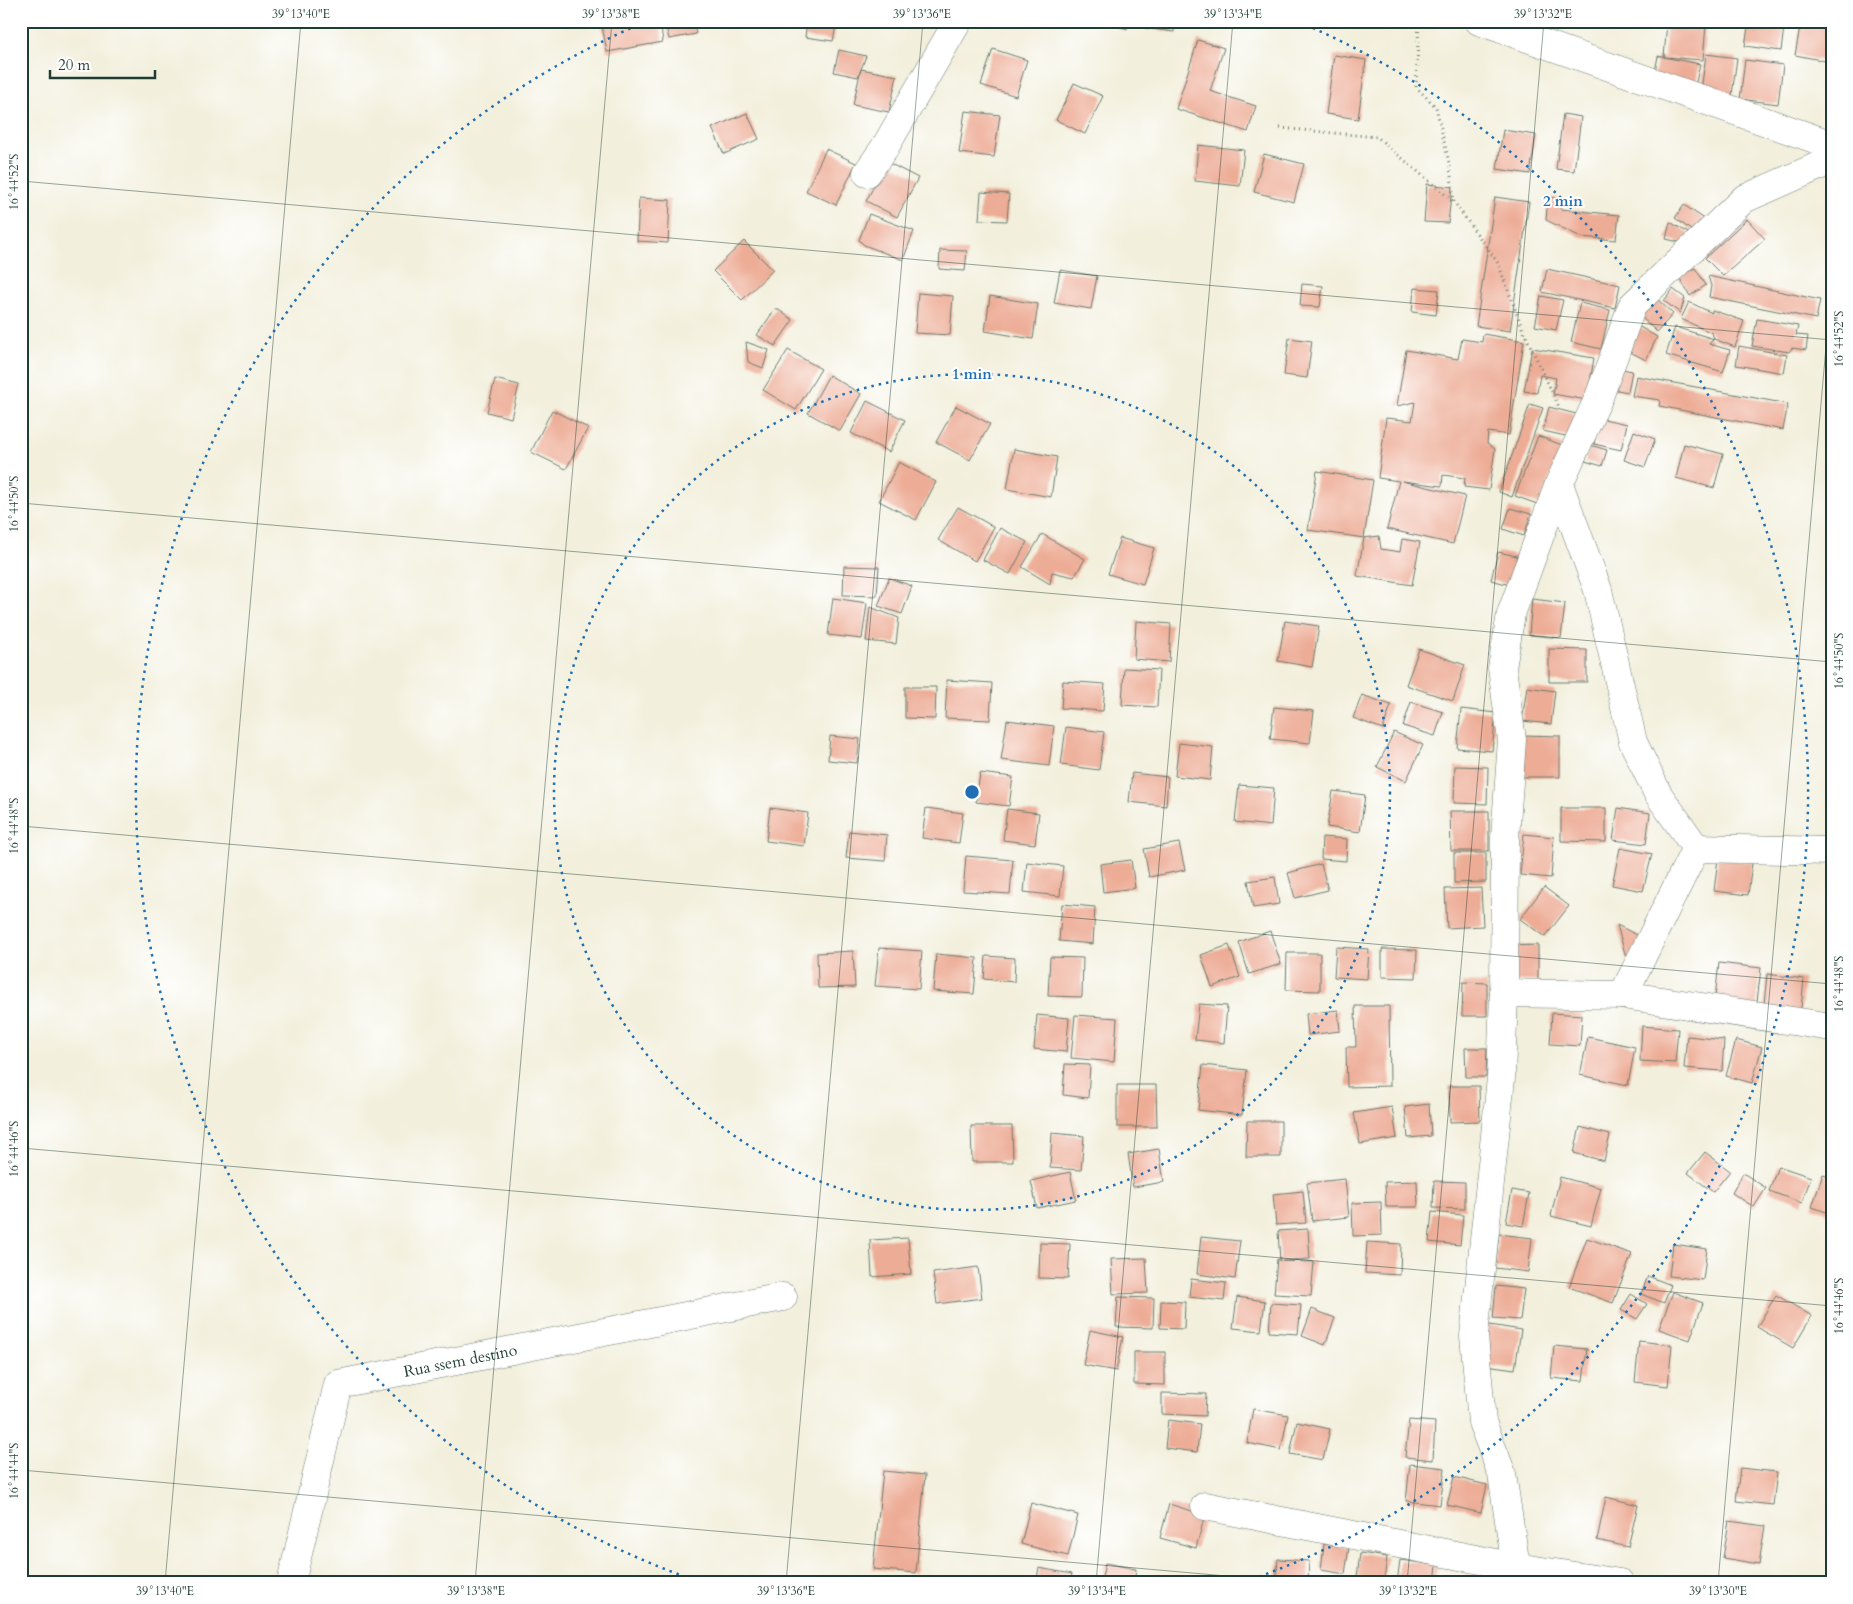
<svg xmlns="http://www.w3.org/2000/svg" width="1853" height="1604" font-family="Cardo,serif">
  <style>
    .building { fill: #edac95 }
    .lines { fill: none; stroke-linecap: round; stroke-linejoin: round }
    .minor-casing { stroke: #697b6f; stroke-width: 29 }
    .path { stroke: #697b6f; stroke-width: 3; stroke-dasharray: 1 4; stroke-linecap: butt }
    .minor { stroke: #fff; stroke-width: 28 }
    .ticks { fill: none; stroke: #1f3d34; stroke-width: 1; stroke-opacity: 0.45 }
    .ring { fill: none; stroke: #1f6fb2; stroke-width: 2.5; stroke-dasharray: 2.5 5 }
    .labels { text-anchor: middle; stroke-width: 4; stroke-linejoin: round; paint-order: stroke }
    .street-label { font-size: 16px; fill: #1f3d34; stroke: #fff }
    .centre { fill: #1f6fb2; stroke: #fff; stroke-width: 2.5 }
    .ring-label { font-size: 15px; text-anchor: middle; font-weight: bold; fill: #1f6fb2; stroke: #fff; stroke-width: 4; stroke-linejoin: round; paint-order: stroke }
    .neatline { fill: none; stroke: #1f3d34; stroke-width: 2 }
    .ticks-label { font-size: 12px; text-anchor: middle; fill: #1f3d34 }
  </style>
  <rect width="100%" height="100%" fill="#fff"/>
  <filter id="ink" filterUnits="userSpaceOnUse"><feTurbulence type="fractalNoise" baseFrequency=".02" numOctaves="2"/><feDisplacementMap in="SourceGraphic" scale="10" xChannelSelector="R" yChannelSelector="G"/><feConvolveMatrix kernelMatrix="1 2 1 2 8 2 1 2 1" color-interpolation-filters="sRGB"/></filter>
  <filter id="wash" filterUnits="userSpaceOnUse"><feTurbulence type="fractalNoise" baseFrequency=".0096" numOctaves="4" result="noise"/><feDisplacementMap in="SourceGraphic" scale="20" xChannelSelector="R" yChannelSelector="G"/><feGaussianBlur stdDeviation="1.12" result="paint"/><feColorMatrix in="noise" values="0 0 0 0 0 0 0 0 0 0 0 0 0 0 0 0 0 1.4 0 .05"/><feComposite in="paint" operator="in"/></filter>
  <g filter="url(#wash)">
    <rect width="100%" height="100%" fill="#f2efdc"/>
    <g id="blocks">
      <!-- building -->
      <path class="building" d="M601 21H660L663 42 607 52Z
        M665 21H694L696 34 669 39Z
        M807 21H837L833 41 805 37Z
        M1100 21H1129L1127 29Z
        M1146 21H1175L1174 32 1145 28Z
        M1511 21H1551L1548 29 1511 25Z
        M1749 21 1784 27 1781 51 1745 46Z
        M1667 22 1706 25 1703 60 1664 57Z
        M1801 22 1832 28 1826 61 1795 55Z
        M1198 40 1224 48 1210 91 1256 106 1248 132 1176 109Z
        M993 49 1027 60 1016 96 981 85Z
        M839 50 866 56 858 77 834 72Z
        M1706 54 1737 58 1732 95 1701 91Z
        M1334 55 1366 60 1358 119 1326 114Z
        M1658 56 1700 64 1694 91 1653 82Z
        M1745 60 1783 65 1778 104 1740 99Z
        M861 69 897 76 889 112 853 105Z
        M1074 83 1103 96 1085 134 1056 120Z
        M965 111 1000 115 994 157 959 153Z
        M747 113 759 139 724 154 712 128Z
        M1563 114 1581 117 1574 171 1556 169Z
        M1503 130 1536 135 1530 174 1497 169Z
        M1198 145 1244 150 1240 186 1195 181Z
        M826 149 856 163 836 205 806 191Z
        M1264 154 1304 164 1294 202 1254 192Z
        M887 162 918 178 897 217 866 201Z
        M1427 184 1452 187 1448 223 1424 222Z
        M981 192 1009 194 1007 221 979 220Z
        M1495 197 1529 202 1510 331 1476 326Z
        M1548 197 1561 199 1560 209 1619 215 1616 240 1581 237 1546 220Z
        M639 198 670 200 668 243 637 241Z
        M1684 205 1706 220 1696 234 1675 218Z
        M869 214 914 231 903 260 864 245 859 240Z
        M1747 219 1765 239 1723 276 1705 258Z
        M1670 222 1690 234 1688 244 1666 239Z
        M744 241 773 270 742 300 713 271Z
        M940 250 967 251 965 271 939 269Z
        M1695 268 1706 285 1690 296 1679 277Z
        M1547 269 1620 285 1615 308 1542 292Z
        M1060 270 1097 276 1091 309 1054 303Z
        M1708 276 1820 300 1816 319 1709 297 1711 286Z
        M1302 284 1323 286 1320 307 1300 306Z
        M1414 288 1439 290 1436 315 1412 312Z
        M1673 289 1685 298 1680 313 1664 301Z
        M918 293 953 296 950 335 915 333Z
        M990 296 1038 304 1033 339 985 331Z
        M1541 296 1563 300 1556 330 1535 326Z
        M1655 297 1673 314 1657 332 1638 314Z
        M1689 302 1712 313V310L1744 321 1735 347 1714 339 1709 344 1730 350 1723 372 1666 355 1675 327 1714 339 1712 333 1681 319Z
        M1580 303 1610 310 1601 349 1571 342Z
        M776 308 793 320 775 346 757 335Z
        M1757 319 1798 326 1796 335 1808 336 1806 350 1792 348 1789 352 1752 346Z
        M1633 323 1657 337 1646 360 1624 349Z
        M1483 334 1524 341 1509 435 1488 432 1487 443 1495 449 1489 490 1464 487 1465 478 1443 475 1442 486 1402 481 1465 496 1453 544 1387 529 1399 481 1378 478 1386 418 1412 421 1415 402 1397 406 1406 350 1458 359 1462 339 1482 342Z
        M1289 338 1312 341 1307 378 1284 375Z
        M746 342 769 350 763 368 748 362Z
        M1739 346 1787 355 1784 373 1736 365Z
        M1532 348 1594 358 1587 400 1553 394 1556 378 1540 375 1537 393 1524 391Z
        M788 350 821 369 796 410 763 390Z
        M1617 368 1632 371 1628 392 1612 389Z
        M829 375 861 394 840 431 808 413Z
        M1636 376 1788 404 1783 430 1659 406 1660 400 1632 396Z
        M495 379 519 385 511 418 487 412Z
        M867 401 905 420 889 452 851 433Z
        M1530 404 1543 408 1512 497 1499 492Z
        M956 406 990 424 970 460 936 442Z
        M1549 407 1576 414 1570 437 1543 431Z
        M552 410 588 428 566 469 531 452Z
        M1599 418 1627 424 1621 450 1594 444Z
        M1634 431 1655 439 1645 467 1624 460Z
        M1538 436 1562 445 1540 505 1515 496Z
        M1684 444 1723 454 1714 488 1676 478Z
        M1590 445 1607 450 1602 466 1585 461Z
        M1014 449 1057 457 1051 497 1007 489Z
        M899 462 936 482 916 520 879 501Z
        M1317 471 1373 480 1364 538 1308 530Z
        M958 507 994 527 975 561 938 540Z
        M1510 508 1531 514 1524 536 1503 529Z
        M1000 528 1027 542 1010 574 983 560Z
        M1042 534 1085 559 1074 577 1052 572 1050 584 1022 567Z
        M1379 536 1381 549 1400 552 1402 539 1420 542 1412 585 1357 576 1364 538Z
        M1120 538 1154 548 1143 584 1108 574Z
        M1498 552 1517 556 1510 585 1491 580Z
        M844 566 879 567 877 596 843 595Z
        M889 578 912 586 902 614 878 606Z
        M833 598 867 603 862 639 828 635Z
        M1532 599 1565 603 1561 638 1529 635Z
        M870 607 899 618 896 644 866 641Z
        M1136 621 1171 624 1169 662 1134 659Z
        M1285 621 1319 626 1312 667 1278 661Z
        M1419 649 1465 665 1453 701 1406 685Z
        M1549 649 1587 650V682H1549Z
        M1124 668 1159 670 1157 707 1122 705Z
        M947 680 992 683 990 720 945 718Z
        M1063 681 1105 684 1103 711 1061 708Z
        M905 687H936L935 719 905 718Z
        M1527 687 1555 691 1551 724 1522 721Z
        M1362 695 1391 705 1383 729 1353 718Z
        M1411 702 1443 712 1435 736 1403 726Z
        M1274 707 1314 711 1310 743 1270 739Z
        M1461 709 1496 713 1492 751 1457 748Z
        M1007 720 1054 726 1049 766 1001 760Z
        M1066 727 1104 732 1099 770 1061 765Z
        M1394 732 1423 745 1406 781 1377 767Z
        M1522 735 1560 736V777H1523Z
        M830 736 860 739 857 763 828 760Z
        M1179 743 1213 747 1210 780 1175 776Z
        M1455 766 1488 767 1487 804 1454 803Z
        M980 773 1013 777 1009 806 976 802Z
        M1132 773 1168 777 1166 806 1129 802Z
        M1239 785 1274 788 1271 826 1235 822Z
        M1333 791 1365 795 1360 832 1327 827Z
        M770 808 808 813 804 846 766 841Z
        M926 808 963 813 959 843 922 838Z
        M1561 808H1606V842L1561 841Z
        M1618 808 1650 813 1646 844 1613 840Z
        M1007 809 1039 813 1035 844 1003 840Z
        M1450 811H1489V851H1451Z
        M849 831 887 835 885 861 846 858Z
        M1524 834 1554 837 1551 878 1520 875Z
        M1322 837 1347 839 1346 861 1321 859Z
        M1179 843 1185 870 1149 877 1144 849Z
        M1620 848 1652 854 1643 891 1612 885Z
        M1454 853H1486V882L1454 883Z
        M966 856 1013 860 1010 894 963 891Z
        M1718 858 1752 863 1748 895 1714 891Z
        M1131 860 1135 888 1103 892 1100 864Z
        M1027 862 1063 866 1060 896 1024 892Z
        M1321 864 1328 890 1295 898 1288 873Z
        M1275 877 1279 904 1253 908 1248 881Z
        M1544 887 1569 906 1545 937 1520 919Z
        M1481 888 1483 926 1447 928 1445 889Z
        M1062 904 1095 907 1093 944 1059 941Z
        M1617 925 1643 938 1629 968Z
        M1270 931 1281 964 1249 974 1239 942Z
        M1229 945 1240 977 1212 987 1201 955Z
        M1538 945V981H1508L1507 946Z
        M1336 947 1369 949 1367 979 1334 977Z
        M879 948 922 951 919 989 875 986Z
        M1382 949 1417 950 1416 978 1382 977Z
        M853 951 855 987 818 988 817 953Z
        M1287 953H1320V991L1286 990Z
        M936 954 977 958 974 994 933 991Z
        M986 956 1015 958 1014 982 984 979Z
        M1050 957 1083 958 1082 997 1048 996Z
        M1719 963 1761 968 1756 1010 1714 1006Z
        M1767 974 1804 979 1800 1018 1763 1014Z
        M1463 982 1487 983V1016H1462Z
        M1199 1004 1227 1006 1224 1043 1195 1040Z
        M1355 1006H1389L1390 1086 1347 1087 1346 1047H1356Z
        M1338 1010 1340 1031 1308 1035 1306 1014Z
        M1552 1013 1582 1015 1580 1046 1550 1044Z
        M1037 1015 1069 1018 1066 1052 1034 1049Z
        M1075 1015 1117 1018 1114 1062 1071 1058Z
        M1642 1026 1678 1029 1675 1063 1640 1061Z
        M1687 1036 1724 1040 1722 1071 1684 1068Z
        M1588 1037 1635 1047 1628 1085 1580 1075Z
        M1736 1040 1762 1047 1752 1083 1726 1076Z
        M1465 1048H1487L1486 1077H1466Z
        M1065 1064 1090 1065 1088 1098 1063 1095Z
        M1203 1065 1247 1070 1242 1115 1198 1110Z
        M1117 1085H1156L1157 1127H1117Z
        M1449 1086H1479L1480 1121 1450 1122Z
        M1429 1104 1431 1136 1408 1138 1405 1107Z
        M1392 1107 1397 1138 1360 1144 1354 1113Z
        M1247 1121H1281V1157H1246Z
        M971 1126H1012L1013 1162H972Z
        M1580 1127 1610 1135 1604 1161 1574 1153Z
        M1052 1133 1084 1136 1081 1170 1050 1168Z
        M1159 1149 1164 1182 1133 1187 1128 1154Z
        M1705 1152 1730 1171 1713 1192 1688 1173Z
        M1778 1166 1811 1177 1802 1203 1769 1191Z
        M1070 1172 1076 1200 1037 1208 1031 1181Z
        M1743 1173 1766 1188 1754 1207 1732 1193Z
        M1823 1174 1832 1177V1214L1812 1207Z
        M1560 1177 1601 1188 1591 1226 1551 1216Z
        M1345 1179 1349 1217 1312 1221 1307 1183Z
        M1417 1181 1418 1207H1386L1385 1182Z
        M1434 1181 1465 1182V1209L1433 1208Z
        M1512 1190 1529 1193 1523 1226 1506 1223Z
        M1303 1191 1306 1223 1276 1225 1273 1194Z
        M1381 1202 1382 1235 1353 1236 1352 1203Z
        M1432 1212 1463 1215 1460 1245 1429 1242Z
        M1308 1229 1310 1259 1282 1261 1314 1262 1311 1296 1274 1294 1277 1259 1280 1261 1278 1231Z
        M1499 1234 1532 1238 1528 1272 1495 1268Z
        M1201 1237 1240 1241 1235 1279 1197 1274Z
        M908 1238 911 1274 872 1277 870 1240Z
        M1587 1238 1632 1254 1613 1303 1569 1287Z
        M1367 1242 1401 1244 1400 1275 1365 1273Z
        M1040 1243 1070 1244 1068 1279 1039 1278Z
        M1673 1244 1707 1249 1703 1280 1669 1276Z
        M1146 1258 1148 1293 1113 1294 1111 1259Z
        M978 1267 982 1298 937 1304 933 1273Z
        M1648 1276 1671 1285 1664 1303 1641 1294Z
        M1191 1279 1226 1283 1224 1301 1189 1297Z
        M1496 1286 1524 1289 1520 1320 1493 1318Z
        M1673 1292 1703 1303 1690 1340 1659 1329Z
        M1631 1294 1647 1304 1637 1319 1621 1310Z
        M1776 1295 1812 1316 1793 1348 1757 1327Z
        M1118 1297 1154 1298 1153 1328 1116 1327Z
        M1237 1297 1265 1301 1261 1331 1233 1328Z
        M1161 1301 1185 1302 1184 1329 1160 1328Z
        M1271 1303 1301 1305 1298 1334 1269 1332Z
        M1312 1309 1335 1318 1325 1345 1302 1336Z
        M1484 1324 1521 1330 1515 1369 1478 1364Z
        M1090 1330 1123 1337 1116 1371 1083 1365Z
        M1639 1341 1672 1345 1668 1386 1635 1382Z
        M1554 1346 1587 1349 1583 1381 1551 1378Z
        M1134 1352H1165V1385L1134 1384Z
        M1162 1393 1206 1394 1205 1416 1162 1414Z
        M1253 1409 1288 1415 1281 1450 1247 1443Z
        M1168 1420 1200 1424 1197 1452 1165 1448Z
        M1409 1420 1435 1422 1433 1460 1405 1457Z
        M1297 1422 1330 1429 1323 1460 1290 1454Z
        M1410 1464 1445 1468 1440 1505 1406 1501Z
        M1740 1468 1777 1472 1773 1505 1736 1501Z
        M883 1471 925 1475 916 1573 873 1569Z
        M1454 1477 1487 1485 1481 1513 1447 1505Z
        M1606 1497 1638 1505 1628 1547 1597 1540Z
        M1031 1503 1078 1515 1068 1556 1021 1544Z
        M1169 1504 1205 1515 1196 1548 1160 1538Z
        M1729 1521 1765 1526 1759 1564 1723 1558Z
        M1324 1544 1349 1547 1345 1574 1321 1570Z
        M1360 1553 1387 1557 1384 1580 1357 1577Z
        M1278 1559 1309 1561 1308 1583H1276Z
        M1400 1560 1437 1565 1435 1583H1397Z
        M1105 1563 1136 1569 1134 1583H1101Z
        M1039 1568 1072 1574 1070 1583H1036Z
        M1241 1578 1269 1582V1583H1240Z
        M1157 1579 1178 1582V1583H1157Z"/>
    </g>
  </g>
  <g filter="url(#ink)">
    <use href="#blocks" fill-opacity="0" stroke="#697b6f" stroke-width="1"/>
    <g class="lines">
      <defs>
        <g id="minor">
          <path d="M1479 21 1832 145"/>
          <path d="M1832 160 1744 199 1632 306 1599 397 1559 484 1511 614 1502 668 1512 740 1505 838 1504 993 1623 995 1832 1027"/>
          <path d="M867 173 885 147 958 21"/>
          <path d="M1559 484 1598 590 1633 742 1658 794 1696 848"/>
          <path d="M1504 993 1501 1078 1474 1336 1482 1422 1502 1474 1516 1567 1513 1583"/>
          <path d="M1623 995 1696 848 1832 851"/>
          <path d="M1205 1506 1516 1567 1620 1583"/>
          <path id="s1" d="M291 1583 338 1384 783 1297"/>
        </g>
      </defs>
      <!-- minor casing -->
      <use href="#minor" class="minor-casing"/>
      <!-- path -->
      <path class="path" d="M1419 21 1416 87 1436 107 1450 167 1454 202 1498 263 1523 330 1559 407
        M1280 128 1377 137 1454 202"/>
      <!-- minor -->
      <use href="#minor" class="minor"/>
    </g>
  </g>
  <!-- ticks -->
  <path class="ticks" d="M21 181 1832 340M21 503 1832 662M21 826 1832 984M21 1148 1832 1306M21 1470 1306 1583M165 1583 301 21M475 1583 612 21M786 1583 923 21M1096 1583 1233 21M1407 1583 1544 21M1718 1583 1832 278"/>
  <!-- distance rings -->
  <g class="ring">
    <circle cx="972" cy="792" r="418"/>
    <path d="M700 1582A836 836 0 0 1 645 22M1299 22A836 836 0 0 1 1244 1582"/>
  </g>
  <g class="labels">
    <!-- street labels -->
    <g class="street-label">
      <text dy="6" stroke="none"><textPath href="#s1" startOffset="329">Rua ssem destino</textPath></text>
    </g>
  </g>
  <circle cx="972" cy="792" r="8" class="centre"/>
  <g class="ring-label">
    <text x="1563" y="206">2 min</text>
    <text x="972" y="379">1 min</text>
  </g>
  <!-- margin -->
  <rect width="1853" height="1604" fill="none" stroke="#fff" stroke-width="55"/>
  <!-- scale -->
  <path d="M50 70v8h105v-8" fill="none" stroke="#1f3d34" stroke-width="2.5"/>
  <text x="58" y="70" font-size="15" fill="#1f3d34" stroke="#ffffff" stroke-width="4" paint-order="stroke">20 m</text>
  <rect x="28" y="28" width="1798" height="1548" class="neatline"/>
  <g class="ticks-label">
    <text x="301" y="18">39°13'40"E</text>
    <text x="611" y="18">39°13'38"E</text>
    <text x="922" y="18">39°13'36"E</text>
    <text x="1233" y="18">39°13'34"E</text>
    <text x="1543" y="18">39°13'32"E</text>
    <text transform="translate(14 182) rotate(-90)" y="4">16°44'52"S</text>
    <text transform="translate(1839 339) rotate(-90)" y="4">16°44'52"S</text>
    <text transform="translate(14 504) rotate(-90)" y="4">16°44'50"S</text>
    <text transform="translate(1839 661) rotate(-90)" y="4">16°44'50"S</text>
    <text transform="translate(14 826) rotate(-90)" y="4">16°44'48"S</text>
    <text transform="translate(1839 984) rotate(-90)" y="4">16°44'48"S</text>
    <text transform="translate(14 1149) rotate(-90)" y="4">16°44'46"S</text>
    <text transform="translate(1839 1306) rotate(-90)" y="4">16°44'46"S</text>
    <text transform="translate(14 1471) rotate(-90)" y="4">16°44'44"S</text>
    <text x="165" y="1595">39°13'40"E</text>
    <text x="476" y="1595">39°13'38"E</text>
    <text x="786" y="1595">39°13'36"E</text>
    <text x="1097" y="1595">39°13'34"E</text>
    <text x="1408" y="1595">39°13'32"E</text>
    <text x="1718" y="1595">39°13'30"E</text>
  </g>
</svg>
